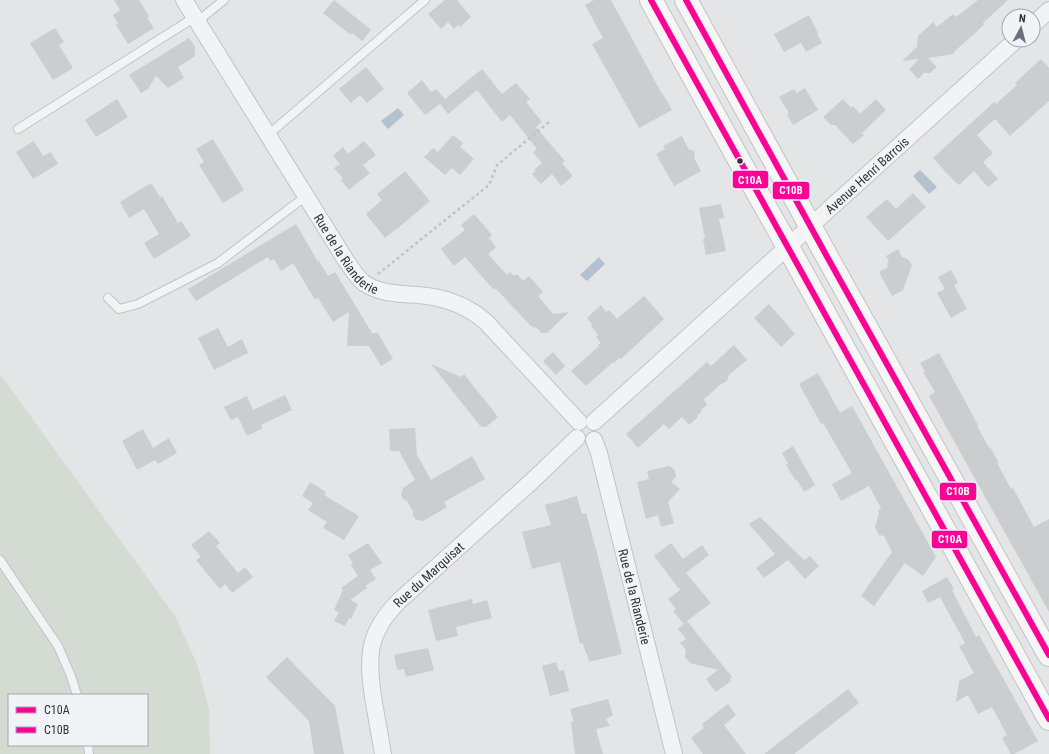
<svg xmlns="http://www.w3.org/2000/svg" width="1049" height="754" font-family="'Roboto Condensed',sans-serif">
  <style>
    .green { fill: #d4dbd3; fill-rule: evenodd }
    .water { fill: #b4c1cf }
    .building { fill: #cbcdcf }
    .lines { fill: none; stroke-linecap: round; stroke-linejoin: round }
    .lane-casing { stroke: #c1c3c5; stroke-width: 10 }
    .street-casing { stroke: #c1c3c5; stroke-width: 18 }
    .secondary-casing { stroke: #c1c3c5; stroke-width: 24 }
    .path { stroke: #c1c3c6; stroke-width: 2.5; stroke-dasharray: 3 3; stroke-linecap: butt }
    .lane { stroke: #f2f3f4; stroke-width: 8 }
    .street { stroke: #f2f3f4; stroke-width: 16 }
    .secondary { stroke: #f6f6f6; stroke-width: 22 }
    .bus-1-casing { stroke: #f1f3f6; stroke-width: 9 }
    .bus-2-casing { stroke: #f1f3f6; stroke-width: 9 }
    .bus-1 { stroke: #ff0096; stroke-width: 6 }
    .bus-2 { stroke: #ff0096; stroke-width: 6 }
    .bus-dot { fill: #2b333f; stroke: #f1f3f6; stroke-width: 1.5 }
    .labels { text-anchor: middle; stroke-width: 4; stroke-linejoin: round; paint-order: stroke }
    .street-label { font-size: 13px; fill: #2b333f; stroke: #f1f3f6 }
    .line-badge { stroke: #f1f3f6; stroke-width: 1.5 }
    .badge-label { font-size: 11px; text-anchor: middle; font-weight: bold; fill: #fff }
  </style>
  <rect width="100%" height="100%" fill="#e3e5e7"/>
  <!-- green -->
  <path class="green" d="M0 374 175 616 197 664 209 709 210 754H0ZM9 695H147V745H9Z"/>
  <!-- water -->
  <path class="water" d="M398 108 404 115 388 129 381 121Z
    M920 170 937 187 929 194 913 176Z
    M599 257 605 264 587 281 580 275Z"/>
  <!-- building -->
  <path class="building" d="M114 0H139L149 16 147 18 154 28 128 44 116 25 118 23 113 15 120 10Z
    M334 0 371 30 362 41 352 33 351 35 323 13Z
    M445 0H457L471 17 460 27 458 25 454 29 448 22 441 29 428 14Z
    M594 0H611L662 94H663L672 110 639 128 592 44 603 38 585 5Z
    M978 0H1008L983 23 984 25 955 51 953 54 928 58 937 67 930 73H924L918 79 909 69 919 59 902 61 917 47 918 36 933 22 937 27 953 14 956 17Z
    M809 15 818 33 817 34 822 43 806 52 801 43 784 52 774 34Z
    M55 28 64 42 59 45 73 68 53 80 30 43Z
    M189 38 195 47V53L194 57 178 67 184 78 168 88 156 76 148 89 141 93 129 75Z
    M1041 59 1049 68V101L1010 136 995 119 977 135 993 153 983 162 998 179 988 187 974 171 959 185 956 182H955L933 158 994 102 996 104 1017 85 1015 83Z
    M366 67 384 89 367 103 360 95 351 103 339 89Z
    M482 69 502 94 516 83 530 99 526 102 542 122 536 127 565 161 562 163 573 176 561 186 552 174 541 184 532 174 536 171 534 170 542 163 533 152 537 149 510 115 502 122 477 90 448 114 440 104 425 115 407 93 422 80 431 92 436 89 445 99Z
    M805 88 818 110 793 125 787 114 789 113 779 97 794 89 797 93Z
    M117 99 128 117 96 137 85 120Z
    M843 99 851 108 853 106 860 114 876 99 886 110 862 133 864 135 853 144 835 125H831L823 117Z
    M453 135 463 143 460 147 474 159 460 175 452 168 445 175 424 157 433 148 438 152Z
    M682 136 689 150 695 151 694 158 701 171 674 186 656 154 665 149 663 146Z
    M213 139 244 190 223 203 199 165 204 162 196 149Z
    M34 141 43 156 51 152 58 164 33 179 16 152Z
    M364 141 376 155 363 165 370 173 349 190 341 180 343 178 334 168 340 164 333 156 343 147 348 154Z
    M405 171 430 201 397 229H396L385 238 366 214 382 200 377 194Z
    M151 183 160 197 162 196 178 223 181 221 191 236 154 259 144 243 159 234 144 209 129 218 120 202Z
    M913 193 926 207 888 241 866 217 887 199 896 209Z
    M721 204 724 218 719 219 726 251 706 255 703 239 705 238 699 208Z
    M474 214 492 235 489 238 496 247 488 254 507 275 510 272 514 276 517 274 523 281 529 276 543 292 538 296 553 314 569 312 547 333H541L536 327 534 328 530 325 495 288 494 290 465 257 454 266 441 249 465 230 461 225Z
    M296 224 318 262 319 261 328 276 335 272 372 333H378L393 359 381 366 369 346H347L349 312 333 322 318 298 315 300 293 263 281 271 274 259 270 261 268 257 196 301 188 289Z
    M898 249 902 257 908 259 912 265 903 290 892 296 879 272 888 267 887 264 889 262 886 256Z
    M951 270 958 283 954 285 967 309 951 318 937 293 945 289 938 277Z
    M644 296 664 319 621 359 619 358 614 363 613 362 586 386 571 371 599 346 598 345 601 343 596 337 598 335 591 326 592 324 587 318 601 305 606 312 609 310 617 319Z
    M769 304 795 334 781 347 754 318Z
    M218 328 228 347 242 339 248 353 214 370 198 338Z
    M734 345 747 360 729 375 727 381 718 386V387L704 399 707 405 701 410 702 411 697 416 698 417 689 425 682 417 669 429 664 424 638 448 626 434 707 362 711 366Z
    M553 352 565 366 556 375 543 361Z
    M939 353 978 425 977 426 989 448 990 447 999 463H997L1011 489 1013 488 1034 527 1049 519V612L929 396 935 392 923 372 925 371 920 363Z
    M431 364 461 377 464 374 498 417 486 427H481Z
    M818 373 840 413 852 406 936 557 923 576 905 563 874 606 861 596 892 552 884 536 879 535 875 527 879 513 878 510 881 508 869 486 841 501 832 484 852 473 823 423 821 424 799 384Z
    M285 395 292 410 261 425 263 428 247 436 238 417 231 420 224 407 247 396 253 410Z
    M415 428 417 455 431 480 472 456 485 479 444 502 447 507 423 521 415 519 413 515V511L407 501 404 500 401 495 403 488 415 480 399 451H390L389 429Z
    M143 429 153 448 169 438 177 453 158 464 155 460 137 470 122 441Z
    M793 446 815 485 804 492 797 480 796 481 789 470 786 464H788L782 453Z
    M669 466 674 469 676 476 671 482 680 489 668 502 674 523 661 527 658 515 646 519 637 482 649 479 647 471Z
    M310 482 326 492 324 495 359 516 344 540 323 528 327 522 308 510 313 503 302 496Z
    M577 496 582 514 586 513 597 553 622 654 589 662 587 654H586L583 643 580 644 560 562 532 569 522 532 551 525 545 505Z
    M760 517 804 560 810 556 819 566 805 579 788 560 764 578 756 568 775 554 749 524Z
    M209 531 220 543 216 546 238 573 245 567 253 577 232 593 225 584 220 589 196 560 201 557 191 545Z
    M368 543 382 563 370 570 376 579 365 586 367 588 350 600 358 604 351 619 349 618 345 626 334 621 339 612 334 610 343 590 341 588 358 576 351 565 353 564 348 555Z
    M671 543 683 559 702 545 709 555 686 573 711 603 687 621 732 677 730 679 731 681 716 692 706 679 718 670 690 663 685 657 686 650 680 643 686 639 678 629 684 624 673 611 676 609 668 599 680 590 654 556Z
    M947 577 954 589 952 590 976 637 979 635 1038 741 1014 754H1011L1002 738 1007 735 992 707 978 714 968 695 956 702 959 681 974 673 959 646 965 643 940 597 928 603 922 591Z
    M472 599 473 604 487 600 492 618 456 627 458 636 436 641 428 610Z
    M428 648 434 670 406 677 404 669 397 670 394 655Z
    M287 657 335 706 344 754H314L309 721 266 677Z
    M556 662 559 671 564 670 569 691 550 696 542 666Z
    M848 689 859 703 794 754H764Z
    M608 699 613 715 606 719 610 726 596 729 603 754H575L571 722H574L570 709Z
    M728 704 736 715 724 725 746 754H703L691 738 704 728 702 724Z"/>
  <g class="lines">
    <defs>
      <path id="lane" d="M198 21 224 0
        M18 129 195 17
        M268 135 425 0
        M108 298 119 309 138 304 218 263 306 196
        M0 560 58 646 71 676 77 695
        M88 745 89 754"/>
      <g id="street">
        <path id="s1" d="M184 0 345 259C351 267 356 277 364 283 383 296 406 293 427 296 449 299 469 307 486 322L579 422"/>
        <path d="M1033 25 1049 10"/>
        <path id="s2" d="M594 422 1016 40"/>
        <path id="s3" d="M594 440 599 453 674 754"/>
        <path id="s4" d="M383 754C380 737 377 720 374 703 367 659 366 634 399 601L532 481 577 438"/>
      </g>
      <path id="secondary" d="M651 0 739 160 788 247 1049 719
        M686 0 830 262 1049 655"/>
    </defs>
    <!-- lane casing -->
    <use href="#lane" class="lane-casing"/>
    <!-- street casing -->
    <use href="#street" class="street-casing"/>
    <!-- secondary casing -->
    <use href="#secondary" class="secondary-casing"/>
    <!-- path -->
    <path class="path" d="M378 274 489 185 497 165 549 122"/>
    <!-- lane -->
    <use href="#lane" class="lane"/>
    <!-- street -->
    <use href="#street" class="street"/>
    <!-- secondary -->
    <use href="#secondary" class="secondary"/>
    <defs>
      <path id="bus-1" d="M651 0 1049 719"/>
      <path id="bus-2" d="M686 0 830 262 1049 655"/>
    </defs>
    <!-- bus-1 casing -->
    <use href="#bus-1" class="bus-1-casing"/>
    <!-- bus-2 casing -->
    <use href="#bus-2" class="bus-2-casing"/>
    <!-- bus-1 -->
    <use href="#bus-1" class="bus-1"/>
    <!-- bus-2 -->
    <use href="#bus-2" class="bus-2"/>
  </g>
  <!-- markers -->
  <circle class="bus-dot" cx="740" cy="161" r="3.5"/>
  <g class="labels">
    <!-- street labels -->
    <g class="street-label">
      <text dy="5" stroke="none"><textPath href="#s2" startOffset="368">Avenue Henri Barrois</textPath></text>
      <text dy="5" stroke="none"><textPath href="#s1" startOffset="302">Rue de la Rianderie</textPath></text>
      <text dy="5" stroke="none"><textPath href="#s4" startOffset="202">Rue du Marquisat</textPath></text>
      <text dy="5" stroke="none"><textPath href="#s3" startOffset="162">Rue de la Rianderie</textPath></text>
    </g>
  </g>
  <g class="line-badge">
    <rect x="732" y="170" width="37" height="19" rx="4" fill="#ff0096"/>
    <rect x="772" y="181" width="38" height="19" rx="4" fill="#ff0096"/>
    <rect x="939" y="482" width="38" height="19" rx="4" fill="#ff0096"/>
    <rect x="931" y="530" width="37" height="19" rx="4" fill="#ff0096"/>
  </g>
  <g class="badge-label">
    <text x="750" y="184">C10A</text>
    <text x="791" y="194">C10B</text>
    <text x="958" y="495">C10B</text>
    <text x="950" y="543">C10A</text>
  </g>
  <!-- legend -->
  <rect x="8" y="694" width="140" height="52" fill="#f1f3f6" stroke="#a2a6ad"/>
  <rect x="16" y="707" width="20" height="6" fill="#ff0096" stroke="#a2a6ad"/>
  <text x="44" y="714" font-size="12" fill="#2b333f">C10A</text>
  <rect x="16" y="727" width="20" height="6" fill="#ff0096" stroke="#a2a6ad"/>
  <text x="44" y="734" font-size="12" fill="#2b333f">C10B</text>
  <!-- north arrow -->
  <g transform="translate(1021 28) rotate(7)"><circle r="19" fill="#f1f3f6" stroke="#a2a6ad"/>
  <path d="M0-3L7 15L0 10L-7 15Z" fill="#6b717a"/>
  <text y="-6" font-size="11" font-weight="bold" text-anchor="middle" fill="#2b333f">N</text>
  </g>
</svg>
